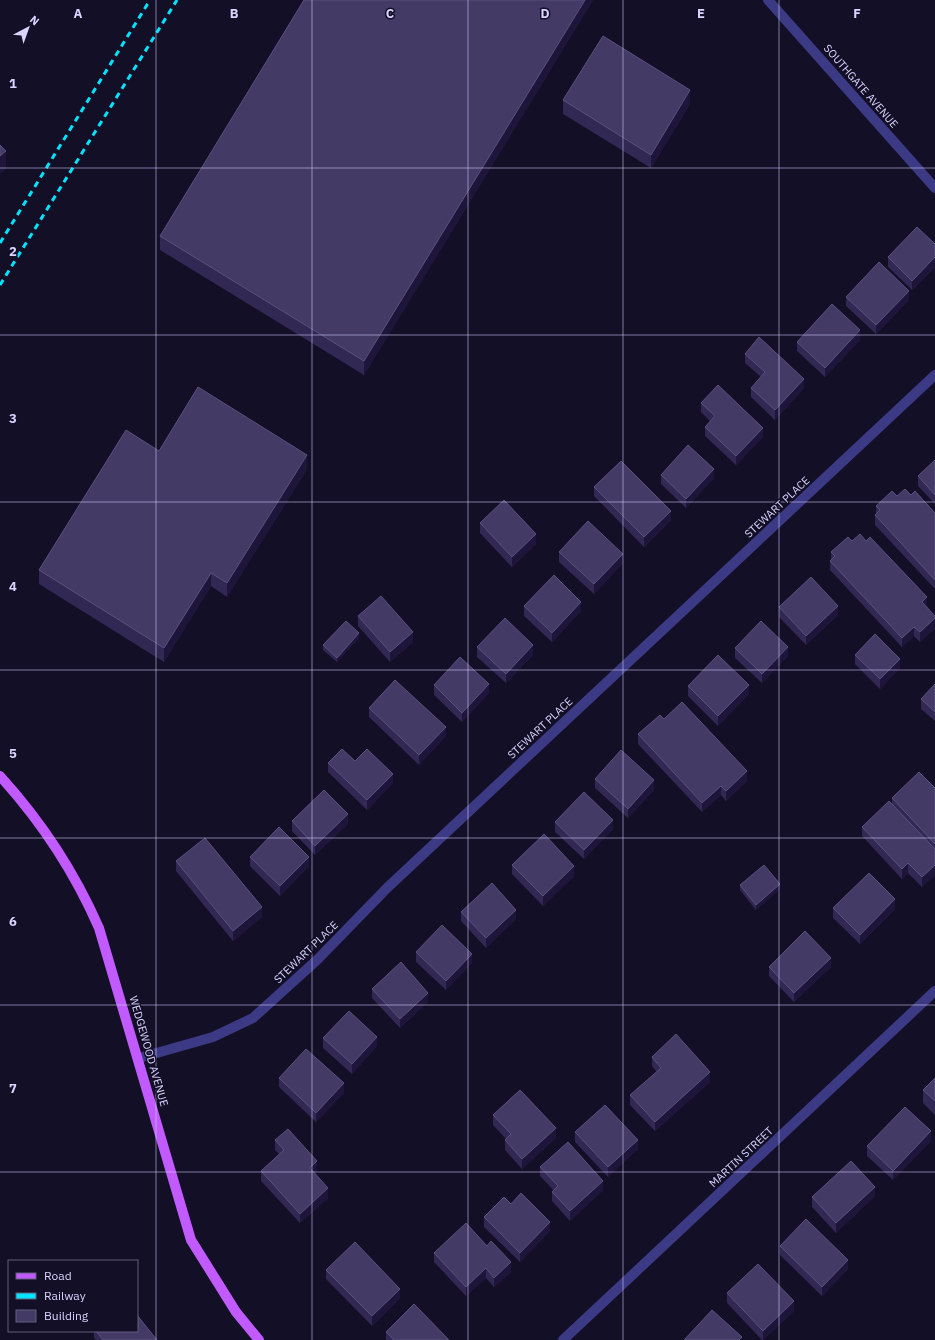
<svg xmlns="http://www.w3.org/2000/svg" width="935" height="1340" font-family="'IBM Plex Sans',sans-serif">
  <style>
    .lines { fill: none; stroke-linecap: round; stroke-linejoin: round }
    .minor { stroke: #3d3a85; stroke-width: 10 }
    .major { stroke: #c25bff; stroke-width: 10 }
    .rail { stroke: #00e5ff; stroke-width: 3; stroke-dasharray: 6 5; stroke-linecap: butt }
    .wall { fill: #312854 }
    .shaded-wall { fill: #1d163a }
    .building { fill: #433a66; stroke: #5a527e }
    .grid { fill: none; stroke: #d9d4ff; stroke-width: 1; stroke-opacity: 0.55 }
    .labels { text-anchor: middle; stroke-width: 3; stroke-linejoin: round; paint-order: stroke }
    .street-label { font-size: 11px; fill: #d9d4ff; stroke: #130f26 }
    .grid-label { font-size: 13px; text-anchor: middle; font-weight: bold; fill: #d9d4ff; stroke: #130f26; stroke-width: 3; stroke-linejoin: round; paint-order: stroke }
  </style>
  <rect width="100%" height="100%" fill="#130f26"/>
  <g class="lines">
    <!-- minor -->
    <path class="minor" d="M768 0 935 188
      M139 1058 213 1037 253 1018 317 960 387 888 935 375
      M563 1340 935 991"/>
    <!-- major -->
    <path class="major" d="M0 776C41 821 75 873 99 928L191 1240 236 1312 259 1340"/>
    <!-- rail -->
    <path class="rail" d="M0 243 150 0
      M0 285 177 0"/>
  </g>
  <!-- wall -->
  <path class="wall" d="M593 0 364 375 160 250V236Z
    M563 100 690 104 651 168 563 114Z
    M935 244V267L912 290 888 267V257Z
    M846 297 909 300 876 334 846 306Z
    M860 340 825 377 797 351V342Z
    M745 354 804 388 775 420 751 397V388L761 377 745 363Z
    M701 403 763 437 736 465 705 436V427L710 421 701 412Z
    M159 451 307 469 227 597 211 586 164 662 39 584V570Z
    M935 460V504L918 486V476Z
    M661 475 714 478 686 508 661 484Z
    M594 487 671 520 644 547 594 496Z
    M911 495 935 513V589L875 525V515L876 514V506L897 496Z
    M480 523 536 544 512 567 480 533Z
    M852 541 927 607 935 616V628L920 642 914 636 902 647 830 570V561L831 559V552Z
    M559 552 623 563 594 594 559 562Z
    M524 606 581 611 552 642 524 616Z
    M779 607 838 615 806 645 779 617Z
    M358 616 413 642 390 662 358 626Z
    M359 638 337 662 323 650V645Z
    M477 647 533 655 506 683 477 657Z
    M735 648 788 656 762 683 735 658Z
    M855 655 900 668 880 689 855 664Z
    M935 684V721L921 709V699Z
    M434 685 489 693 462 722 434 695Z
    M688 686 749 694 718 726 688 696Z
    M369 708 446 736 419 765 369 717Z
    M664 719 747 781 726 801 721 795 702 812 638 744V734Z
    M355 761 393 783 367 810 328 772V763Z
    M595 779 654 790 628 818 595 788Z
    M935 788V875L922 887 908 873 902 879 862 836V827L892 804V798Z
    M292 821 348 824 315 855 292 831Z
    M555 822 613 829 584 859 555 832Z
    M250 857 309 866 280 896 250 866Z
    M176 861 262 917 233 941 176 871Z
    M512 865 574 876 543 906 512 874Z
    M740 885 780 889 756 910 740 890Z
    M833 908 895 909 860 944 833 918Z
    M461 912 516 919 486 948 461 921Z
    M416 952 472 963 446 990 416 962Z
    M769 967H831L794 1002 769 976Z
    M372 989 428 1002 400 1028 372 998Z
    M323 1038 377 1046 352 1074 323 1048Z
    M652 1057 710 1082 655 1131 630 1105V1095L657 1072 652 1066Z
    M279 1078 344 1093 316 1122 279 1087Z
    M935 1078V1115L923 1103V1090Z
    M493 1115 556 1138 522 1169 505 1150V1140L506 1139 493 1125Z
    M575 1132 638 1149 608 1177 575 1142Z
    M275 1140 317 1171 314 1173 328 1198 300 1223 261 1181V1171L279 1154 275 1150Z
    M931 1141 893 1180 867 1156V1146Z
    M540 1167 603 1190 570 1221 552 1201V1192L554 1191 540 1176Z
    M875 1196 836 1233 812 1207V1197Z
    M511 1204 550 1231 520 1262 484 1227V1217Z
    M780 1246 848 1269 822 1296 780 1255Z
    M434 1253 511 1272 494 1287 486 1278 466 1296 434 1262Z
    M326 1270 400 1298 372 1326 326 1279Z
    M727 1293 794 1311 763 1340H762L727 1303Z
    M94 1331H137L157 1340H96L94 1338Z
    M386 1332 449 1340H386Z"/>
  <!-- shaded-wall -->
  <path class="shaded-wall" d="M585 0H593L364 375V361Z
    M690 90V104L651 168V155Z
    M6 151V169L0 174V156Z
    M935 257V267L912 290V281Z
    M909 291V300L876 334V325Z
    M860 330V340L825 377V368Z
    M804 379V388L775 420V410Z
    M763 428V437L736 465V456Z
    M307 455V469L227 597V583Z
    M714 469V478L686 508V499Z
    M671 511V520L644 547V537Z
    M536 534V544L512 567V557Z
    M623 554V563L594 594V584Z
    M211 573V586L164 662V648Z
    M927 597V607L922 611V602Z
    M581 602V611L552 642V633Z
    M838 606V615L806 645V636Z
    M935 618V628L920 642V632Z
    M914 627V636L902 647V638Z
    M413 632V642L390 662V652Z
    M359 633V638L337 662V658Z
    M533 645V655L506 683V674Z
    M788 647V656L762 683V674Z
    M900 659V668L880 689V679Z
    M489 684V693L462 722V713Z
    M749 685V694L718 726V716Z
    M446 727V736L419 765V755Z
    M747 771V781L726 801V791Z
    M393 774V783L367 810V800Z
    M654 780V790L628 818V809Z
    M721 786V795L702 812V803Z
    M348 814V824L315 855V846Z
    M613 820V829L584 859V850Z
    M309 857V866L280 896V886Z
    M908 863V873L902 879V869Z
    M935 865V875L922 887V877Z
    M574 866V876L543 906V896Z
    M780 884V889L756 910V905Z
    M895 899V909L860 944V935Z
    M262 907V917L233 941V931Z
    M516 910V919L486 948V938Z
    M472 954V963L446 990V981Z
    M831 958V967L794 1002V993Z
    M428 993V1002L400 1028V1019Z
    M377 1037V1046L352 1074V1064Z
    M710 1072V1082L655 1131V1122Z
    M344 1083V1093L316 1122V1113Z
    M556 1128V1138L522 1169V1159Z
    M931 1131V1141L893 1180V1171Z
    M638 1140V1149L608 1177V1167Z
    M317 1161V1171L310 1177V1168Z
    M603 1181V1190L570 1221V1211Z
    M875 1187V1196L836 1233V1223Z
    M328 1188V1198L300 1223V1214Z
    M550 1222V1231L520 1262V1253Z
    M848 1260V1269L822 1296V1287Z
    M511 1262V1272L494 1287V1278Z
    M486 1268V1278L466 1296V1287Z
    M400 1289V1298L372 1326V1316Z
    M794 1301V1311L763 1340V1331Z"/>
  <!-- building -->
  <path class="building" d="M304 0H585L364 361 160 236Z
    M603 36 690 90 651 155 563 100Z
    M0 145 6 151 0 156Z
    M917 227 935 244V257L912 281 888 257Z
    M879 262 909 291 876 325 846 297Z
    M832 304 860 330 825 368 797 342Z
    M759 337 804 379 775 410 751 388 765 372 745 354Z
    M718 385 763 428 736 456 705 427 715 416 701 403Z
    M198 387 307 455 227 583 211 573 164 648 39 570 126 430 159 451Z
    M688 445 714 469 686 499 661 475Z
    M935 460V495L918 476Z
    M621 461 671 511 644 537 594 487Z
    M905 489 911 495 915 491 935 513V580L875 515 880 510 876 506 892 491 897 496Z
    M504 500 536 534 512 557 480 523Z
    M588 521 623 554 594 584 559 552Z
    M860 534 866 541 870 537 927 597 922 602 935 616V618L920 632 914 627 902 638 830 561 835 556 831 552 848 537 852 541Z
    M554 575 581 602 552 633 524 606Z
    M811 577 838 606 806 636 779 607Z
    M381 596 413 632 390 652 358 616Z
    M505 618 533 645 506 674 477 647Z
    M346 621 359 633 337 658 323 645Z
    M761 621 788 647 762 674 735 648Z
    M875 634 900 659 880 679 855 655Z
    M718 655 749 685 718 716 688 686Z
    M460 657 489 684 462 713 434 685Z
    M395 680 446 727 419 755 369 708Z
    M935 684V712L921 699Z
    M682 702 747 771 726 791 721 786 702 803 638 734 660 715 664 719Z
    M342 749 355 761 367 749 393 774 367 800 328 763Z
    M621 750 654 780 628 809 595 779Z
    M919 772 935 788V844L892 798Z
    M324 790 348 814 315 846 292 821Z
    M584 792 613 820 584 850 555 822Z
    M889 801 935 849V865L922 877 908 863 902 869 862 827Z
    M279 827 309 857 280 886 250 857Z
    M544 834 574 866 543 896 512 865Z
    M205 838 262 907 233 931 176 861Z
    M764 865 780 884 756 905 740 885Z
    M869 873 895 899 860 935 833 908Z
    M492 883 516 910 486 938 461 912Z
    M442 925 472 954 446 981 416 952Z
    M805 931 831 958 794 993 769 967Z
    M401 962 428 993 400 1019 372 989Z
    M349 1011 377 1037 352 1064 323 1038Z
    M676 1034 710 1072 655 1122 630 1095 661 1068 652 1057Z
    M306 1049 344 1083 316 1113 279 1078Z
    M935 1078V1101L923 1090Z
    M520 1090 556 1128 522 1159 505 1140 511 1134 493 1115Z
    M605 1105 638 1140 608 1167 575 1132Z
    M905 1107 931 1131 893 1171 867 1146Z
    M288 1129 317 1161 310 1168 328 1188 300 1214 261 1171 284 1150 275 1140Z
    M568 1142 603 1181 570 1211 552 1192 558 1186 540 1167Z
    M851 1161 875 1187 836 1223 812 1197Z
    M521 1193 550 1222 520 1253 484 1217 504 1197 511 1204Z
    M806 1219 848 1260 822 1287 780 1246Z
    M466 1223 487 1246 491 1241 511 1262 494 1278 486 1268 466 1287 434 1253Z
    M355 1242 400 1289 372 1316 326 1270Z
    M758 1264 794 1301 763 1331 727 1293Z
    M414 1304 449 1340H394L386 1332Z
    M712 1310 742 1337 739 1340H684Z
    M137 1315 157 1340H103L96 1331H137Z"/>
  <!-- grid -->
  <path class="grid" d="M156 0V1340M312 0V1340M468 0V1340M623 0V1340M779 0V1340M0 168H935M0 335H935M0 502H935M0 670H935M0 838H935M0 1005H935M0 1172H935"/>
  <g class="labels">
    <!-- street labels -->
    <g class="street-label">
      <text transform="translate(861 86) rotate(49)" y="4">SOUTHGATE AVENUE</text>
      <text transform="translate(777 507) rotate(-43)" y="4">STEWART PLACE</text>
      <text transform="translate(540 728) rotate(-43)" y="4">STEWART PLACE</text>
      <text transform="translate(306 952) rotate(-44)" y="4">STEWART PLACE</text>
      <text transform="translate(149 1051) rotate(74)" y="4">WEDGEWOOD AVENUE</text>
      <text transform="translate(741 1157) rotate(-43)" y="4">MARTIN STREET</text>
    </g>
  </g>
  <g class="grid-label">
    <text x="78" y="18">A</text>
    <text x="234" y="18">B</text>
    <text x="390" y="18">C</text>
    <text x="545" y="18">D</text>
    <text x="701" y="18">E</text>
    <text x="857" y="18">F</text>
    <text x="13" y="88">1</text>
    <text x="13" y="256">2</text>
    <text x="13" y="423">3</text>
    <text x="13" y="591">4</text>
    <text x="13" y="758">5</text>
    <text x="13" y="926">6</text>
    <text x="13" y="1093">7</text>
  </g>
  <!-- legend -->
  <rect x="8" y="1260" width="130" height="72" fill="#130f26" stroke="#625e7d"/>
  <rect x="16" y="1273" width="20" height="6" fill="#c25bff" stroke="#625e7d"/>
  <text x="44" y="1280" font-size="12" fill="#d9d4ff">Road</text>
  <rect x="16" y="1293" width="20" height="6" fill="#00e5ff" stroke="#625e7d"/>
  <text x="44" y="1300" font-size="12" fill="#d9d4ff">Railway</text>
  <rect x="16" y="1310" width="20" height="12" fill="#433a66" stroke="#625e7d"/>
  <text x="44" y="1320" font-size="12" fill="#d9d4ff">Building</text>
  <!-- north arrow -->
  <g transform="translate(28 28) rotate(41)" stroke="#130f26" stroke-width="3" paint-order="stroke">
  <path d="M0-3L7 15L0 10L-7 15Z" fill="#d9d4ff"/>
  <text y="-6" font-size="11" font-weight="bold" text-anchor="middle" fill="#d9d4ff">N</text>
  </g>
</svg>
